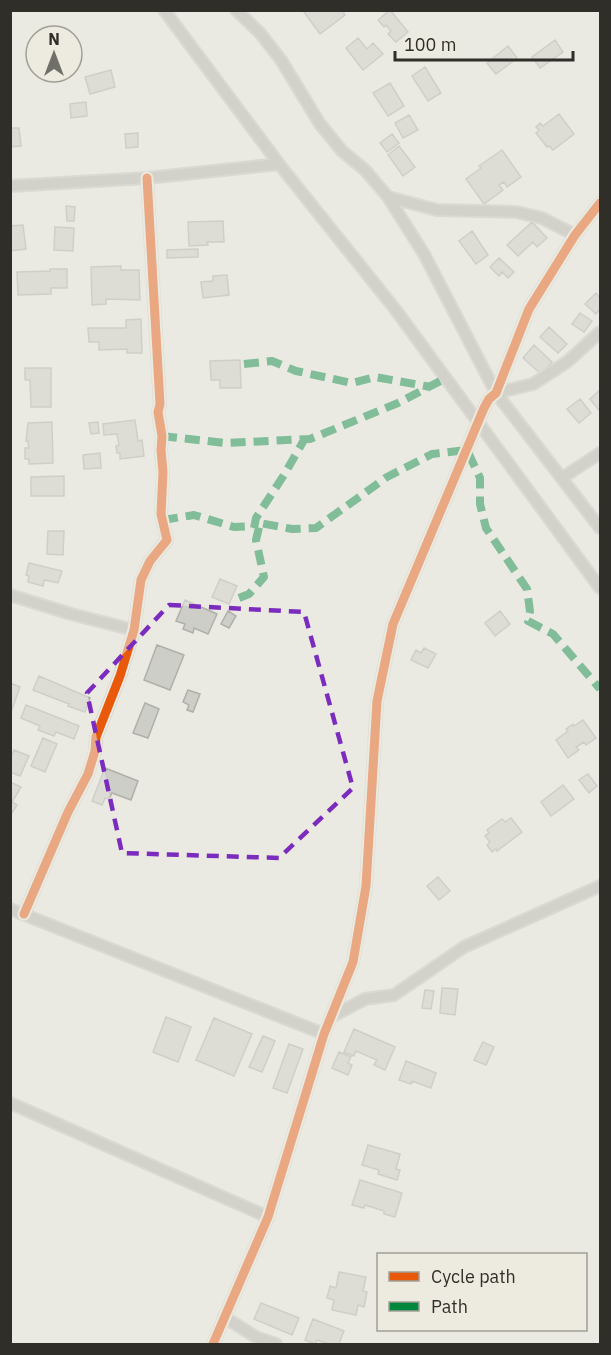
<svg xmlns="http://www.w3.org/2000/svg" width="611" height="1355" font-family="'IBM Plex Sans',sans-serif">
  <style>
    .building { fill: #cecec8; stroke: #b0afaa; stroke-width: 1.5 }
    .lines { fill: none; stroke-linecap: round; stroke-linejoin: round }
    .street-casing { stroke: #c8c7c2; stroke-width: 14 }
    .street { stroke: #b6b3ae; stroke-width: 10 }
    .quiet { stroke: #00873e; stroke-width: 8; stroke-dasharray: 15 8; stroke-linecap: butt }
    .cycleway-casing { stroke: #edebdf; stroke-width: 13 }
    .cycleway { stroke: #e8590c; stroke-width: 9 }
    .marked { fill: none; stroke: #7b2cbf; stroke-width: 4.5; stroke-dasharray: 12 8; stroke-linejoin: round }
  </style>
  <rect width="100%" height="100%" fill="#eae9e2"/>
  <!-- building -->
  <path class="building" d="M307 10H342L345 15 320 34 304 12Z
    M390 10 408 32 396 42 388 34 391 31 386 25 384 27 378 20Z
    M358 38 367 49 373 43 383 54 363 70 346 48Z
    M555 40 563 52 540 68 532 57Z
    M508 46 517 58 496 74 487 63Z
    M425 67 441 93 428 101 412 76Z
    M111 70 115 87 90 94 85 77Z
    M390 83 404 106 388 116 373 93Z
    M86 102 87 116 71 118 70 104Z
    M559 114 574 134 553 150 549 146 547 147 536 133 539 130 536 127 540 123 543 126Z
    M409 115 418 130 403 138 395 123Z
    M10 128H19L21 146 10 147Z
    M138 133V147L126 148 125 134Z
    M392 134 399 143 387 152 380 143Z
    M399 146 415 167 403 176 388 155Z
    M502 150 521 177 507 187 504 182 499 185 503 190 484 204 466 179 481 168 479 166Z
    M66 206 75 207 74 221H67Z
    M223 221 224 242H207L208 245 189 246 188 222Z
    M532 222 547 238 537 247 533 242 518 256 507 245Z
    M23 225 26 249 10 251V226Z
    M55 227 74 228 73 251 54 250Z
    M472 231 488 255 476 264 459 241Z
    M198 249V257L167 258V250Z
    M499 258 514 272 508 278 502 272 499 276 490 267Z
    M121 266V270H139L140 300 106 299V304L92 305 91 267Z
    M50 269H67V288H51V294L18 295 17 272 50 271Z
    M227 275 229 295 203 298 201 282 213 281V276Z
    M596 293 600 298V309L596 314 585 304Z
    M580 313 592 321 584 332 572 324Z
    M141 319 142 353H127V349L99 350V342H89L88 328H126V320Z
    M549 327 567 344 558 353 540 337Z
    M534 345 552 362 541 374 523 358Z
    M240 360 241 388H220V380H211L210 361Z
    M25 368H51V407H31L30 380H25Z
    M600 390V409L599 410 590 399Z
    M580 399 591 413 579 423 567 409Z
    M135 420 138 441 142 440 144 456 120 459V453H117L116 446 119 445 117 434 104 435 103 424Z
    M52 422 53 463 29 464V459H25V448H29L28 441H26L28 423Z
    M98 422 99 433 91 434 89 423Z
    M100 453 101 468 84 469 83 455Z
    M64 476V496H31V477Z
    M48 531H64L63 555 47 554Z
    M29 563 62 571 58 583 44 580 43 586 28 582 29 576 26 575Z
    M220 579 237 586 229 604 212 597Z
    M185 600 217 614 208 634 194 628 193 633 183 629 185 624 176 621Z
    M228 611 236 616 229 628 221 624Z
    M500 611 510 624 495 636 485 623Z
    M157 645 184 655 170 690 144 680Z
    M424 648 436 654 428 668 411 660 416 650 421 653Z
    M39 676 90 698 85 712 68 706 69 704 33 690Z
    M10 683 20 687 11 712H10Z
    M188 690 200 694 193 712 187 710 189 705 183 702Z
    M145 703 159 709 148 738 133 733Z
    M26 705 79 726 74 739 56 732 54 736 38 730 40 726 21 718Z
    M583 720 596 738 586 745 584 742 576 747 579 750 568 758 556 740 568 731 566 729 573 724 574 726Z
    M43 738 57 744 45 772 31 766Z
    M14 750 29 756 20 776 10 772V759Z
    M105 768 138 781 131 800 112 793 109 799 105 798 102 805 92 801Z
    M588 774 597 786 589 793 579 780Z
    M10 782 21 787 12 802 17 805 10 816Z
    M563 785 574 799 551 816 541 802Z
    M511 818 522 832 497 851 496 849 492 852 487 845 490 842 485 836 489 833 487 830 502 819 505 822Z
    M438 877 450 891 439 900 427 886Z
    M442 988 458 989 455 1015 440 1013Z
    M425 990 434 991 431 1009 422 1008Z
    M166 1017 191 1027 178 1062 153 1052Z
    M214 1018 252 1034 234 1076 196 1060Z
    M354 1029 395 1047 385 1070 374 1065 377 1060 356 1051 354 1056 344 1052Z
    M263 1036 275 1041 262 1072 249 1067Z
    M483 1042 494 1047 486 1065 474 1060Z
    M289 1044 303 1049 287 1093 273 1088Z
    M339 1052 351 1057 348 1063 352 1065 348 1075 332 1068Z
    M406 1061 436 1073 431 1088 412 1081 411 1084 399 1080Z
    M368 1145 400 1154 396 1169 400 1170 397 1180 378 1174 379 1170 362 1165Z
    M360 1180 402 1193 395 1217 384 1214V1211L365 1205 364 1208 352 1205Z
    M339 1272 366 1277 363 1291 367 1292 364 1307 358 1305 356 1315 332 1310 334 1300 327 1298 330 1286 336 1288Z
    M261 1303 299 1318 292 1335 254 1319Z
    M313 1319 344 1331 339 1344H329L317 1340 315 1344 305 1340Z"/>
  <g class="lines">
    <defs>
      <path id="street" d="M164 10 279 164 395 309 600 588
        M236 10 260 33 281 60 320 124 342 151 365 170 388 197 424 254 496 393 600 528
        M10 186 147 178 279 164
        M388 197 437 210 516 212 542 218 575 235
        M496 393 533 384 567 362 600 332
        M562 478 600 453
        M10 595 71 614 134 630
        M10 909 324 1034
        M24 914 68 812 88 774 95 751 96 737 120 676 134 630 141 580 150 561 167 540 161 514 163 472 161 450 162 436 158 412 160 404 147 178
        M331 1017 365 999 394 995 464 947 600 886
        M10 1103 268 1217
        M224 1317 256 1337 276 1344
        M213 1344 268 1217 324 1034 353 962 366 886 377 701 393 624 484 408 489 399 496 393 529 309 575 235 600 203"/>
    </defs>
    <!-- street casing -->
    <use href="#street" class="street-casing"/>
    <!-- street -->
    <use href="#street" class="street"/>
    <!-- quiet -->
    <path class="quiet" d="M244 364 272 361 296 371 352 383 375 377 431 387
      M162 436 225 443 310 439 398 403 446 378
      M163 520 194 515 234 527 253 526
      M254 528 256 518 284 475 304 440
      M239 598 249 594 264 577 256 540 260 523 292 529 316 528 387 477 432 454 467 450 480 478V504L486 528 527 589 530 611 528 621 553 634 600 689"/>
    <defs>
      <path id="cycleway" d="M24 914 68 812 88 774 95 751 96 737 120 676 134 630 141 580 150 561 167 540 161 514 163 472 161 450 162 436 158 412 160 404 147 178
        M213 1344 268 1217 324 1034 353 962 366 886 377 701 393 624 484 408 489 399 496 393 529 309 575 235 600 203"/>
    </defs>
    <!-- cycleway casing -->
    <use href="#cycleway" class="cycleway-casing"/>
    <!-- cycleway -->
    <use href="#cycleway" class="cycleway"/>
  </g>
  <!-- marked area -->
  <path d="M0 0H611V1355H0ZM169 605 304 612 353 788 279 858 122 853 87 693Z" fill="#eae9e2" fill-opacity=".55" fill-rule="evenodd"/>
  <path class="marked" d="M169 605 304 612 353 788 279 858 122 853 87 693Z"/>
  <!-- border -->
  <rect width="611" height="1355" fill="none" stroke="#2f2e29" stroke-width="24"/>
  <!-- legend -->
  <rect x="377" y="1253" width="210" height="78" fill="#edebdf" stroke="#a19f96" stroke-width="1.5"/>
  <rect x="389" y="1272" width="30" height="9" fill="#e8590c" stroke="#a19f96" stroke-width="1.5"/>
  <text x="431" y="1283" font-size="18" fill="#2f2e29">Cycle path</text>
  <rect x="389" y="1302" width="30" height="9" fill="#00873e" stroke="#a19f96" stroke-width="1.5"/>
  <text x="431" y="1313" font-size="18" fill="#2f2e29">Path</text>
  <!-- north arrow -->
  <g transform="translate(54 54)"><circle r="28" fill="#edebdf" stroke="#a19f96" stroke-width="1.5"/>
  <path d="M0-4.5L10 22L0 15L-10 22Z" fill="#706f6a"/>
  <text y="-9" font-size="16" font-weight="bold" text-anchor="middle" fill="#2f2e29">N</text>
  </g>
  <!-- scale -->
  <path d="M395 51v9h178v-9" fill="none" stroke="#2f2e29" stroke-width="3"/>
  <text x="404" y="51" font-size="18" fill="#2f2e29" stroke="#edebdf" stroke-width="4.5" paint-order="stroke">100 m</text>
</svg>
